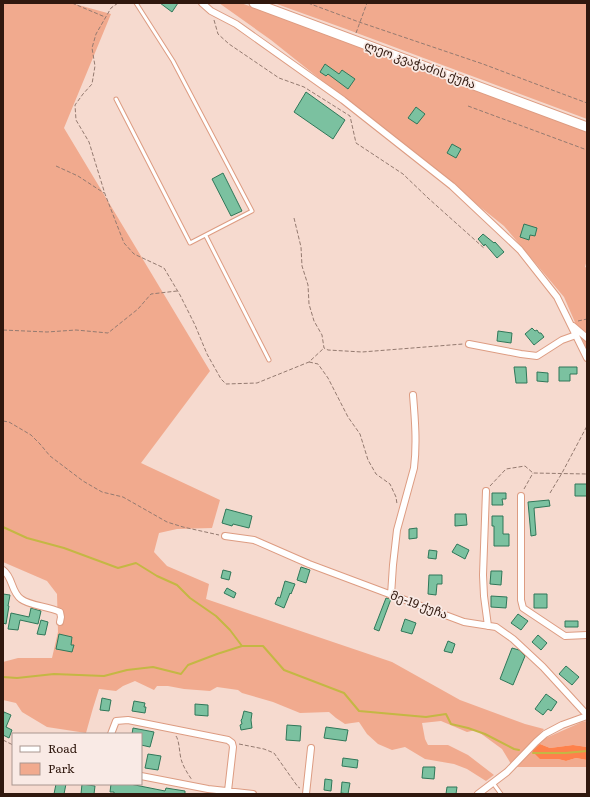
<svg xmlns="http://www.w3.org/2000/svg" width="590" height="797" font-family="Literata,'Noto Sans Georgian',serif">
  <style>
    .green { fill: #f1aa8e }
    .forest { fill: #fe814b }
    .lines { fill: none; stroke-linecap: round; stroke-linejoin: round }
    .stream { stroke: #c4b744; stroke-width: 2 }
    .building { fill: #7bc1a0; stroke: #307759 }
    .service-casing { stroke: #dd9c82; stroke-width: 5 }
    .minor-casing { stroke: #dd9c82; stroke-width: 8 }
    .secondary-casing { stroke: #dd9c82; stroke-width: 11 }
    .path { stroke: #947a70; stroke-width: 1; stroke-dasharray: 4 2; stroke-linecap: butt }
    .service { stroke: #fff; stroke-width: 3 }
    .minor { stroke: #fff; stroke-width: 6 }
    .secondary { stroke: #fff; stroke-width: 9 }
    .labels { text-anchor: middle; stroke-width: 3.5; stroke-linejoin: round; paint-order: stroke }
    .street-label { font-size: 12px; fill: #30180e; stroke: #f9eae5 }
  </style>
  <rect width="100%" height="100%" fill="#f6dacf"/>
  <!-- green -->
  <path class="green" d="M3 3H71L111 14 64 128 210 371 141 463 220 500 212 528 177 529 159 533 154 552 167 566 209 584 206 599 392 662 460 700 525 724 544 729 511 765 491 783 475 794H473L498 776 511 764 502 749 476 730 467 732 441 721 422 723 425 739 428 745H448L468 755 494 775 486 781 467 769 454 764 425 759 405 747 392 750 378 744 367 734 359 722 345 724 336 718 329 712 300 713 273 702 242 693 238 690 217 687 210 691 184 689 168 686H157L154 690 135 681 123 686 116 691 99 689 93 708 86 733 47 727 22 712 16 703 3 700V662L18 658H52L58 632 57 594 47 581 3 562Z
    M219 3H241L587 131V260L585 267 587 268V350L564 297 504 226 271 40Z
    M274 3H587V119L346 29Z
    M587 721V747L573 745 550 748 540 744V759H558L566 761 576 758 587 760V767H515L539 741 582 722Z"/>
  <!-- forest -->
  <path class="forest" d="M540 744 550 748 573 745 587 747V760L576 758 566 761 558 759H540L532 751Z"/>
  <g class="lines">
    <!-- stream -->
    <path class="stream" d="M3 527 27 538 64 548 118 568 136 563 157 576 177 585 190 598 216 616 230 630 242 646
      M3 677 17 678 54 674 104 676 127 670 153 667 181 674 188 665 217 654 242 646H263L284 670 344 693 359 711 426 717 446 714 451 724 468 728 485 734 514 749 519 750
      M533 753H565L587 751"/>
  </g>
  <!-- building -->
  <path class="building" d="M160 3H178L172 12Z
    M325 64 339 74 342 70 355 79 348 89 328 74 326 76 320 72Z
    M306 92 345 120 333 139 294 112Z
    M416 107 425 114 417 124 408 118Z
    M452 144 461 149 456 158 447 153Z
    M223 173 242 211 231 216 212 179Z
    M524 224 537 228 535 236 530 235 529 240 520 237Z
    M483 234 494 243 495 242 504 252 497 258 485 244 484 246 478 239Z
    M532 328 535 331 537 330 539 333H541L544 337 534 345 525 334Z
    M498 331 512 333 511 343 497 341Z
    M514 367H526L527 383H516Z
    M559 367H577V374H570V381H559Z
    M537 372 548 373V382L537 381Z
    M575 484H587V496H575Z
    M492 493H506V499H502L503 505H492Z
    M549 500 550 506 534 508 536 535 531 536 528 502Z
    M226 509 252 516 249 528 233 524 232 526 222 523Z
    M455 514H466L467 525 455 526Z
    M492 516H503V534H509V546H494V526H492Z
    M417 528V538L409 539V529Z
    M457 544 469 550 465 559 452 552Z
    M429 550 437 551 436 559 428 558Z
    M301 567 310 570 306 583 297 580Z
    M223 570 231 572 229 580 221 578Z
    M491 571H502L501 585 490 584Z
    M429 575H442V584H437L436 595 428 594Z
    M285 581 295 584 291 594 290 593 284 608 275 604 278 597 280 598Z
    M227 588 236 593 234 598 224 593Z
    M3 594 10 595 8 606H9L6 624 3 623Z
    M534 594H547V608H534Z
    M491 596 507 597 506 608 491 607Z
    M386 598 391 599 379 631 374 629Z
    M31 608 41 611 38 624 20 620 18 630 8 629 11 613 29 617Z
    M518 614 528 621 521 630 511 623Z
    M405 619 416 623 412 634 401 631Z
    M41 620 48 622 45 635 37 634Z
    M565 621H578V627H565Z
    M59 634 72 637 71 645H74L72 652 56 649Z
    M538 635 547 643 541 650 532 642Z
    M448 641 455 644 452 653 444 651Z
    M512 648 519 650 525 656 513 685 500 679Z
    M566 666 579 677 572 685 559 674Z
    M546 694 557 702 551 711 548 709 543 715 535 709Z
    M102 698 111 700 109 711 100 710Z
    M134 701 145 703 144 707H146L145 713 132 711Z
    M195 704 208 705V716L195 715Z
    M244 711 252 713 251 720 252 728 241 730 240 725 242 724 241 720 242 719Z
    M4 712 11 715 6 727 12 730 9 738 3 735V716Z
    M287 725 301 726 300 741 286 740Z
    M326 727 348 730 346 741 324 738Z
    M133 728 154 732 150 747 141 745V734H132Z
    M148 754 161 756 158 770 145 768Z
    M343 758 358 760 357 768 342 766Z
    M423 767H435L434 779 422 778Z
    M325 779 332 780 331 791 324 790Z
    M342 782 350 783 348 794 341 793Z
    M56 784H66L64 794H54Z
    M82 784 95 786 94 794H81Z
    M111 784H130L165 791 166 788 185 791V794H114V792H110Z
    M447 787H457L456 794H446Z"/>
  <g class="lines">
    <defs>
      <path id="service" d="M116 99 190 243 252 211 173 61 136 3
        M206 236 269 360
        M493 783 501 794"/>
      <path id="minor" d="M202 3 211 11 236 24 343 100 452 186 520 250 557 297 587 358
        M573 326 587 338
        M469 344 521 354 537 356 562 340 576 335
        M486 491 483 575 484 596 488 626
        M521 496V600L523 608 565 636 587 635
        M225 536 254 540 309 564 464 622 496 627 513 639 543 667 587 715
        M3 570C13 577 11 592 21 599 30 606 48 606 60 612L61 617 60 622
        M391 595 393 565 397 530 414 468C417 444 415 419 413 395
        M111 734 116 721 128 720 228 740 232 743 233 747 228 791
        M141 776 208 789 253 794
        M306 794 311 748
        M478 794 507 772 536 742 545 734 562 725 587 716"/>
      <path id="secondary" d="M254 3 587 127"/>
    </defs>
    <!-- service casing -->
    <use href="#service" class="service-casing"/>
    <!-- minor casing -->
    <use href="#minor" class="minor-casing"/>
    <!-- secondary casing -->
    <use href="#secondary" class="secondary-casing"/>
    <!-- path -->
    <path class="path" d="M72 3 105 17
      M118 3 111 8 96 34 92 48 95 66 92 84 83 94 75 105 76 120 89 142 105 194 124 243 134 254 164 268 180 295 195 325 207 354 221 379 226 384 257 383 309 362 324 348
      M308 3 359 22 483 64 544 87 587 103
      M214 20 218 34 229 44 279 78 304 87 350 116 356 143 403 174 428 198 485 249
      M356 33 367 3
      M468 106 587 150
      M56 166 78 176 104 193
      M294 218 301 247 302 266 308 285 309 304 314 321 322 335 324 348 328 350 362 352 463 344
      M578 321 587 319
      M3 330 47 332 76 330 108 333 138 309 151 294 177 291
      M309 362 318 364 328 378 348 417 360 434 368 460 376 474 390 484 396 497 397 504
      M3 421 9 422 31 435 40 444 50 456 83 481 102 492 123 497 167 522 183 527 219 535
      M490 486 506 469 525 466 533 473 587 474
      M524 489 533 473
      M550 493 562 473 587 426
      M176 736C180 742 179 755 182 762 184 768 188 774 192 780
      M3 740 13 745
      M239 744 264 749 274 753 298 787 300 788"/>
    <!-- service -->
    <use href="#service" class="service"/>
    <!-- minor -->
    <use href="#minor" class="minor"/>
    <!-- secondary -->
    <use href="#secondary" class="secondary"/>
  </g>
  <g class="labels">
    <!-- street labels -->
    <g class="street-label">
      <text transform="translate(420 65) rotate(20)" y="4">ლეო კვაჭაძის ქუჩა</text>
      <text transform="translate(419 605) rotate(20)" y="4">მე-19 ქუჩა</text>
    </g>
  </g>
  <!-- border -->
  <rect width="590" height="797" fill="none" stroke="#30180e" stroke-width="8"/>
  <!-- legend -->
  <rect x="12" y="733" width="130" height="52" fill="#f9eae5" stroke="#a9968f"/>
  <rect x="20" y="746" width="20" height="6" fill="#ffffff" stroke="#a9968f"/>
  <text x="48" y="753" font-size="12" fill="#30180e">Road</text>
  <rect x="20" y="763" width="20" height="12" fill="#f1aa8e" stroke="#a9968f"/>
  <text x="48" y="773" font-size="12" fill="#30180e">Park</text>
</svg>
